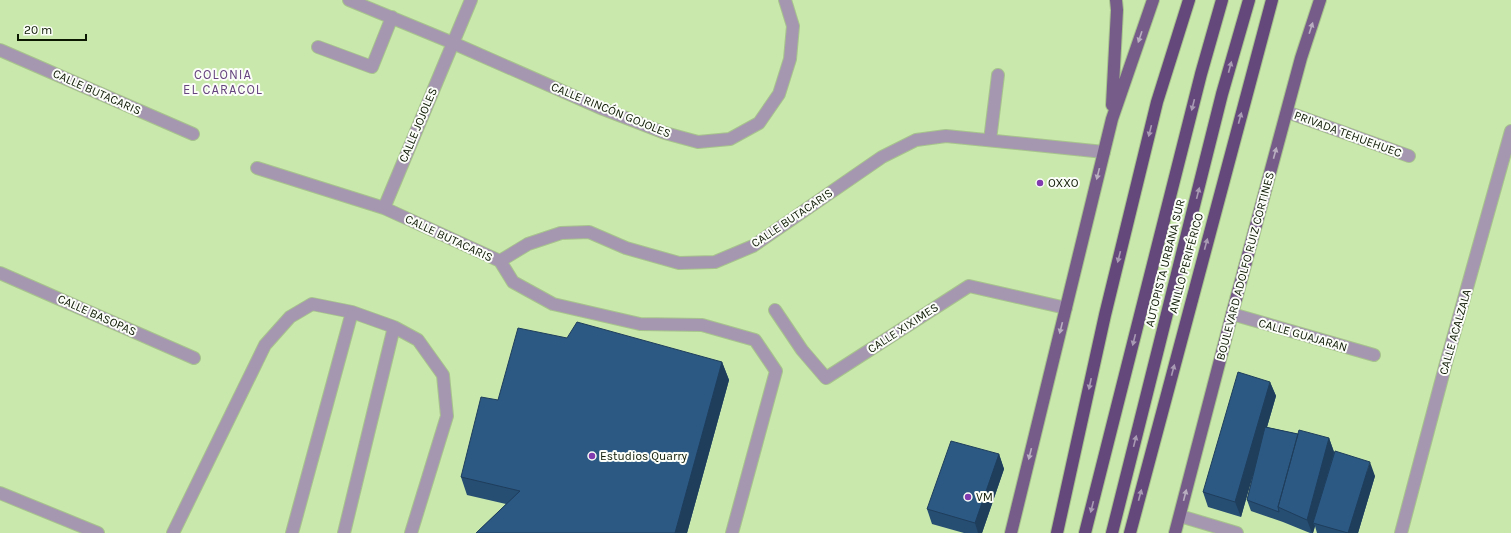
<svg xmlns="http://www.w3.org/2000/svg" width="1511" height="533" font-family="Karla,sans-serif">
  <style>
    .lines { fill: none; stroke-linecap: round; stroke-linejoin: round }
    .minor-casing { stroke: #a7c38d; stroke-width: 14 }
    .major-casing { stroke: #a7c38d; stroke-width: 14 }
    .highway-casing { stroke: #a7c38d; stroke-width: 14 }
    .minor { stroke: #a597b0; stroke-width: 12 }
    .major { stroke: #765d89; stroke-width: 12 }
    .highway { stroke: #65487b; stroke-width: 12 }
    .wall { fill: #264d72 }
    .shaded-wall { fill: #1f3e5c }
    .building { fill: #2c5984; stroke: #1f3e5c }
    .oneway { fill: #b8aec0 }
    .oneway2 { fill: #a89ab3 }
    .poi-dot { fill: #823bae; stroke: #fbfef8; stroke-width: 1.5 }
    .labels { text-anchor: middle; stroke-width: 4; stroke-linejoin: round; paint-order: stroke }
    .street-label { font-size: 12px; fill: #0d1803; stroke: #fbfef8 }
    .poi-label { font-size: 12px; fill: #0d1803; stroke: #fbfef8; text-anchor: start }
    .neighbourhood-label { font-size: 13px; letter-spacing: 1px; fill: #65437e; stroke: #fbfef8 }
  </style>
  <rect width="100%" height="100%" fill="#c9e8ab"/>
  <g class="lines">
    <defs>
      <path id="minor" d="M349 0 453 43 603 109 665 133 698 142 730 139 759 123 779 94 790 59 793 26 785 0
        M318 47 372 67 392 17
        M0 50 193 134
        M1287 112 1409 156
        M990 140 998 75
        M257 168 384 208 500 261
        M384 208 471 0
        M500 261 528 244 561 233 589 232 626 248 679 263 715 262 753 246 882 157 916 140 946 136 1104 152
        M500 261 513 282 553 304 640 324 702 325 755 340 776 371 732 533
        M0 273 194 358
        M775 310 802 350 826 378 969 286 1066 308
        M1232 314 1374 355
        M0 493 98 533
        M1180 516 1237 533
        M173 533 265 345 290 317 312 304 352 312 394 327 418 340 443 375 447 416 411 533
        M292 533 352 312
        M344 533 394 327
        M1401 533 1446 363 1511 131"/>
      <path id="major" d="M1112 105 1117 10 1116 0
        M1011 533 1112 119 1153 0
        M1175 533 1232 314 1301 58 1320 0"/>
      <path id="highway" d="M1057 533 1105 315 1157 102 1189 0
        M1085 533 1201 74 1222 0
        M1112 533 1222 94 1249 0
        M1130 533 1272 0"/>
    </defs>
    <!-- minor casing -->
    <use href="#minor" class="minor-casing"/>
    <!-- major casing -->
    <use href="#major" class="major-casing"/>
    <!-- highway casing -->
    <use href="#highway" class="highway-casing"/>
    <!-- minor -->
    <use href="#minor" class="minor"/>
    <!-- major -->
    <use href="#major" class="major"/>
    <!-- highway -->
    <use href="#highway" class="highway"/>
  </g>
  <!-- wall -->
  <path class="wall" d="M567 338 722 362 729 380 687 533H476L506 504 467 495 461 477 498 400Z
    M1270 382 1276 396 1267 427 1298 434 1329 438 1334 452 1375 476 1358 533H1317L1315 526 1313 533H1310L1283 522 1251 511 1247 500 1255 466 1241 517 1208 507 1203 492Z
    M999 454 1004 469 982 533H964L932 524 927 509Z"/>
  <!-- shaded-wall -->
  <path class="shaded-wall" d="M722 362 729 380 687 533H675Z
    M1270 382 1276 396 1241 517 1235 502Z
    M1329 438 1334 452 1313 523 1315 526 1313 533H1312L1307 520Z
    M999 454 1004 469 982 533H978L975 523Z
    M1370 462 1375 476 1358 533H1348Z"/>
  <!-- building -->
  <path class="building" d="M577 322 722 362 675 533H476L520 491 461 477 481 397 498 400 518 328 567 338Z
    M1238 372 1270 382 1235 502 1203 492Z
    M1265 427 1298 434 1278 507 1279 512 1247 500Z
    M1299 430 1329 438 1307 520 1278 507Z
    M951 441 999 454 975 523 927 509Z
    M1335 451 1370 462 1348 533 1313 523Z"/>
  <!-- one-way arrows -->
  <defs><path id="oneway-solid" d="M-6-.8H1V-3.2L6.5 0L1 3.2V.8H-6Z"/></defs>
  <g class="oneway">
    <use href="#oneway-solid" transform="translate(1311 28) rotate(-72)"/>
    <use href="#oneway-solid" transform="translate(1140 37) rotate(109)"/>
    <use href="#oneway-solid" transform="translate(1275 153) rotate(-75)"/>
    <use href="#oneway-solid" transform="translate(1098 174) rotate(104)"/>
    <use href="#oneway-solid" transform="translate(1061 328) rotate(104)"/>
    <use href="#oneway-solid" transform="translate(1030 454) rotate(104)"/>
    <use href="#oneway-solid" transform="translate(1185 495) rotate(-76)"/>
  </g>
  <g class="oneway2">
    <use href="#oneway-solid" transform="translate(1230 67) rotate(-75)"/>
    <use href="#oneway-solid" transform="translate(1193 105) rotate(104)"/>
    <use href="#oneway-solid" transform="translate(1240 118) rotate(-75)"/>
    <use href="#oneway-solid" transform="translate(1150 131) rotate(104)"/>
    <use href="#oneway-solid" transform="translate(1198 193) rotate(-76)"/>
    <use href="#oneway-solid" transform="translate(1206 244) rotate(-75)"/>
    <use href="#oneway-solid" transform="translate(1119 257) rotate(104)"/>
    <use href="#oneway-solid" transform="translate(1134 340) rotate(104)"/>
    <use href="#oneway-solid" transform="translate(1173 370) rotate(-75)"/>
    <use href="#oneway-solid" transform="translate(1090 384) rotate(102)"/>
    <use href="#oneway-solid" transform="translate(1135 441) rotate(-76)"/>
    <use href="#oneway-solid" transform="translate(1140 495) rotate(-75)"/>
    <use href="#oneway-solid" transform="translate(1092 507) rotate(104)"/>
  </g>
  <!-- markers -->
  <g class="poi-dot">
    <circle cx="1040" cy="183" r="4"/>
    <circle cx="592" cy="456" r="4"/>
    <circle cx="968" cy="497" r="4"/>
  </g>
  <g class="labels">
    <!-- street labels -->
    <g class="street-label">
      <text transform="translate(97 92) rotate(24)" y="4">CALLE BUTACARIS</text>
      <text transform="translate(611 110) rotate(22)" y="4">CALLE RINCÓN GOJOLES</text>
      <text transform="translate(418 125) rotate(-67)" y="4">CALLE JOJOLES</text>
      <text transform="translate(1348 134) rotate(20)" y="4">PRIVADA TEHUEHUEC</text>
      <text transform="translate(792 218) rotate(-34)" y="4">CALLE BUTACARIS</text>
      <text transform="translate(449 238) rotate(25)" y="4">CALLE BUTACARIS</text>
      <text transform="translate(1165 263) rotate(-76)" y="4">AUTOPISTA URBANA SUR</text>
      <text transform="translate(1186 263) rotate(-75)" y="4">ANILLO PERIFÉRICO</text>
      <text transform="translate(1245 266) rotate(-75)" y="4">BOULEVARD ADOLFO RUIZ CORTINES</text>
      <text transform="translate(97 315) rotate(24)" y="4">CALLE BASOPAS</text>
      <text transform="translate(903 328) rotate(-33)" y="4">CALLE XIXIMES</text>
      <text transform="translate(1455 332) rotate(-74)" y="4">CALLE ACALZALA</text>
      <text transform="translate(1303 335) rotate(16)" y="4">CALLE GUAJARAN</text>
    </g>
    <!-- poi labels -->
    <g class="poi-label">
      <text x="1048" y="187">OXXO</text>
      <text x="600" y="460">Estudios Quarry</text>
      <text x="976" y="501">VM</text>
    </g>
    <!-- neighbourhood labels -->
    <g class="neighbourhood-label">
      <text x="223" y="79">COLONIA<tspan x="223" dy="15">EL CARACOL</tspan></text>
    </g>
  </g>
  <!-- scale -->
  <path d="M18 34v6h68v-6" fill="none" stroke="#0d1803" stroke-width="2"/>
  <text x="24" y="34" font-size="12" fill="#0d1803" stroke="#fbfef8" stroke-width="3" paint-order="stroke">20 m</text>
</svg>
